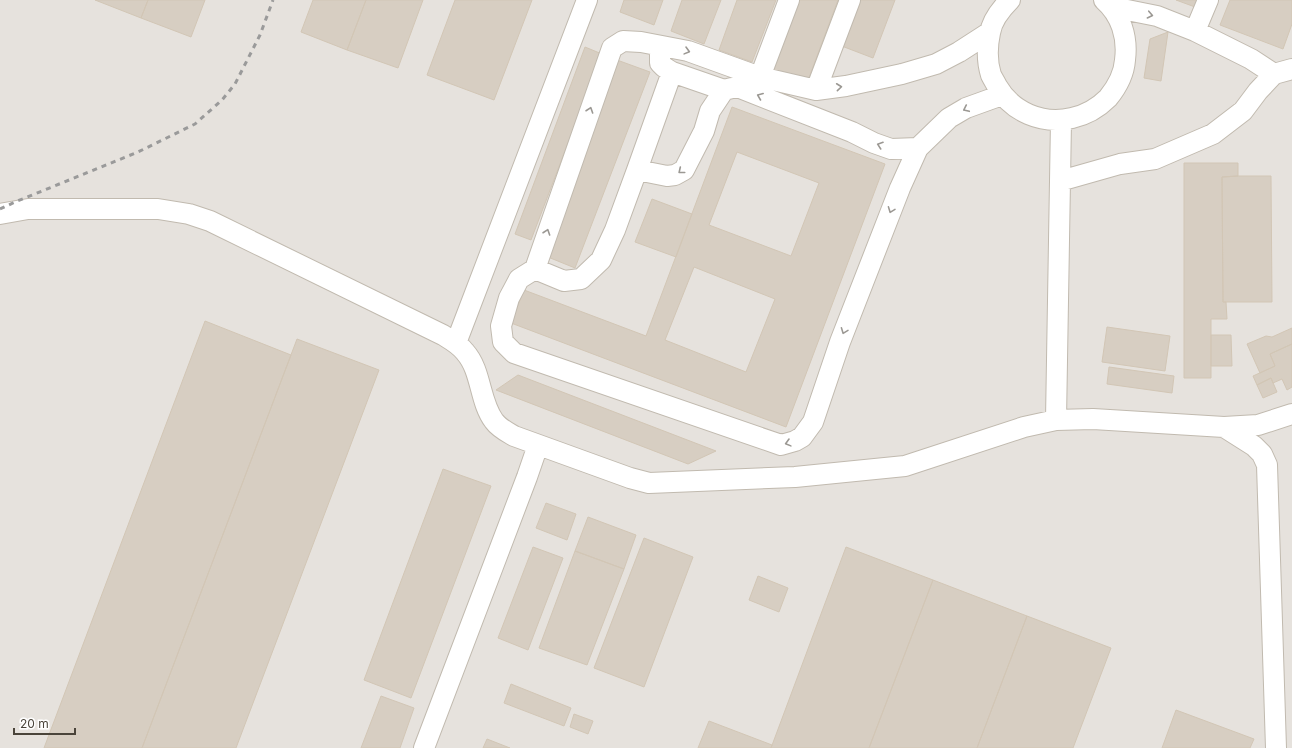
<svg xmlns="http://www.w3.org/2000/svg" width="1292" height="748" font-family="Inter,sans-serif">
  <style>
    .industrial { fill: #e6e2dd }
    .building { fill: #d7cec2; stroke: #d2c6b5; fill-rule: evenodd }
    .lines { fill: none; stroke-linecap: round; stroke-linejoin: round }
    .minor-casing { stroke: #c1baaf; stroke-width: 22 }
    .minor { stroke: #fff; stroke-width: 20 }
    .rail { stroke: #9a9a9a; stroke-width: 3; stroke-dasharray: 5 5; stroke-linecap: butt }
    .oneway { stroke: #9b9893 }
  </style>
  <rect width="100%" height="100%" fill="#f6f3ec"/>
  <!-- industrial -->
  <path class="industrial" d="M0 0H1292V748H0Z"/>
  <!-- building -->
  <path class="building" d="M95 0H148L141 18Z
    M148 0H205L191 37 141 18Z
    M313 0H366L347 50 301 32Z
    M366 0H423L398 68 347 50Z
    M455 0H532L494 100 427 75Z
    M624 0H663L654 25 620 12Z
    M682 0H721L704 44 671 31Z
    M737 0H776L752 62 719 50Z
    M799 0H838L807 83 773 70Z
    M856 0H895L873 58 839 45Z
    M1176 0H1198L1195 7Z
    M1230 0H1292V24L1283 49 1220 25Z
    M1168 32 1161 81 1144 78 1150 39Z
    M585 47 602 54 531 240 515 234Z
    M617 60 650 72 575 268 543 255Z
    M732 107 885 164 786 427 511 323 524 290 646 336ZM737 152 819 183 791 256 709 225ZM694 267 775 299 746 372 665 340Z
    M1184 163H1238V176L1222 177 1223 302H1226L1227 319H1211V378H1184Z
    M1238 176H1271L1272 302H1223L1222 177Z
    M652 199 692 214 676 257 635 242Z
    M205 321 291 355 142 748H44Z
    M1107 327 1170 336 1165 371 1102 362Z
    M1292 328V344L1270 354 1275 366 1260 373 1247 344 1266 336 1272 337Z
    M1211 335H1231L1232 366H1211Z
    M297 339 379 370 236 748H142Z
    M1292 344V387L1287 390 1282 379 1273 383 1271 378 1257 385 1253 376 1275 366 1270 354Z
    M1109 367 1174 376 1172 393 1107 384Z
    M518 375 716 451 688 464 496 390Z
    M1271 378 1277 392 1263 398 1257 385Z
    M443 469 491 486 411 698 364 680Z
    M546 503 576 514 567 540 536 528Z
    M588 517 636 535 624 569 575 551Z
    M644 538 693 557 644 687 594 668Z
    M533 547 563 558 528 650 498 638Z
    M846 547 933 580 869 748H771Z
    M575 551 624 569 587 665 539 648Z
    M758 576 788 588 779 612 749 600Z
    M933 580 1027 616 977 748H869Z
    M1027 616 1111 648 1073 748H977Z
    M511 684 571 708 564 726 504 703Z
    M381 696 414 708 400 748H361Z
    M1176 710 1254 739 1250 748H1162Z
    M574 714 593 721 588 734 570 727Z
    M709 721 772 745 771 748H698Z
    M487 739 510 748H483Z"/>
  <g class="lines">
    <defs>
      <path id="minor" d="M1010 0C1001 9 992 20 990 33 987 47 987 62 991 75 993 79 995 82 997 86 1012 112 1042 125 1072 118 1086 115 1098 108 1108 98 1117 87 1124 74 1125 60 1128 37 1121 15 1104 0
        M1109 0 1112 7 1157 16 1195 31 1251 59 1274 74
        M1195 31 1208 0
        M660 46V63L664 67 672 72 724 90
        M672 72 637 170 615 230 601 260 581 279 564 281 535 269 519 279 509 298 501 326 503 342 514 353 781 445 795 441 802 437 813 422 840 342 900 188 918 148 949 118 966 108 1002 95
        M760 77 789 0
        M816 90 850 0
        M637 170 667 176 675 175 684 170 704 131 710 111 724 90 732 88H740L852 132 874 143 891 149 918 148
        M1060 181 1120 164 1155 159 1213 134 1243 111 1258 91 1274 74 1292 69
        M0 214 28 209H158L189 214 210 221 443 335C451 340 459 344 465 352 482 371 479 401 494 421 499 428 507 432 514 436L630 478 649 483 795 477 905 466 1024 427 1056 420 1093 419 1224 427 1254 446 1262 454 1267 465 1276 748
        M535 269 612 48 623 41 641 42 688 51 760 77 816 90 846 86 902 74 936 64 959 52 990 32
        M456 343 587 0
        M1056 420 1061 121
        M1224 427 1258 425 1292 414
        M424 748 527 477 538 445"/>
    </defs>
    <!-- minor casing -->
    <use href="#minor" class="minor-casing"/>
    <!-- minor -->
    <use href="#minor" class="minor"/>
    <!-- rail -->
    <path class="rail" d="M0 209 15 202 138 152 195 124 222 100 235 84 260 35 273 0"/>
  </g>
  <!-- one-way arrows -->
  <defs><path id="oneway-chevron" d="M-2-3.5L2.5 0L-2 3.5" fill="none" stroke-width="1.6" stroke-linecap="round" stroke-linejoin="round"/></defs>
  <g class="oneway">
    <use href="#oneway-chevron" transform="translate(1150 15) rotate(12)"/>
    <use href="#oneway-chevron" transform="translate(687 51) rotate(15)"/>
    <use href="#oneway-chevron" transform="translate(839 87) rotate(-6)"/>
    <use href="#oneway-chevron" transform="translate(760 96) rotate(-158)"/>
    <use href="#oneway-chevron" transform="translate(966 109) rotate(155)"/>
    <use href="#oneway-chevron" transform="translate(590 110) rotate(-71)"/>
    <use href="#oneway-chevron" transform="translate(880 145) rotate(-161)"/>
    <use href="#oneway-chevron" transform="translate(681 171) rotate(141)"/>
    <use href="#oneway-chevron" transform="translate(891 210) rotate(111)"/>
    <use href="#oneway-chevron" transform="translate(547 232) rotate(-71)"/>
    <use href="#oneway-chevron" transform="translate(844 331) rotate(111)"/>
    <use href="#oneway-chevron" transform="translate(788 443) rotate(165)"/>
  </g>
  <!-- scale -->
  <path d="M14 728v6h61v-6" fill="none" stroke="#4a443a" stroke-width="2"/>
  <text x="20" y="728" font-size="12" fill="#4a443a" stroke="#ffffff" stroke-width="3" paint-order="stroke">20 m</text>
</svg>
